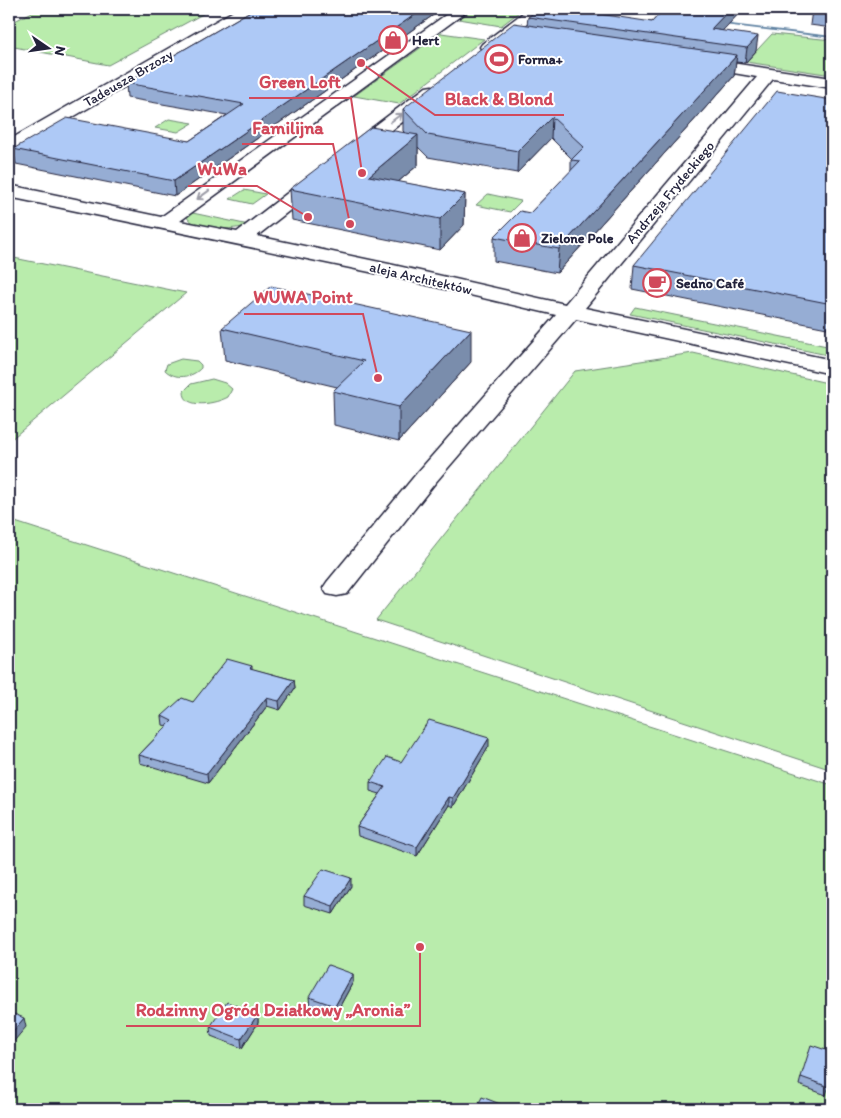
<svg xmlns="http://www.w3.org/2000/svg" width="841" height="1118" font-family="Itim,sans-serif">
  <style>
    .green { fill: #b9ecac; stroke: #6e8774 }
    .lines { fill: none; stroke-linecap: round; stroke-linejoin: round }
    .stream { fill: #5f82a2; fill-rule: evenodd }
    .minor-casing { stroke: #22223b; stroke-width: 3 }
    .minor { fill: #fff; fill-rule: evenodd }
    .wall { fill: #96add4; stroke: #22223b }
    .shaded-wall { fill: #7a8dac; stroke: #22223b }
    .building { fill: #aec9f6; stroke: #22223b }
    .oneway { stroke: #9c9ca7 }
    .labels { text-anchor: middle; stroke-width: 4; stroke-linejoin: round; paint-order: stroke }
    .far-poi-label { font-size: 14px; font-weight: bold; fill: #22223b; stroke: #fff; text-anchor: start }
    .far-street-label { font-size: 14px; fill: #22223b; stroke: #fff }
    .leader { fill: none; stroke: #d1495b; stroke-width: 2 }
    .callout-dot { fill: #d1495b; stroke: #fff; stroke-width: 2 }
    .callout-label { font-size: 18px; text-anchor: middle; font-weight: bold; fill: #d1495b; stroke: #fff; stroke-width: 4; stroke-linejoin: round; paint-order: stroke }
  </style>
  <rect width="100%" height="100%" fill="#fff"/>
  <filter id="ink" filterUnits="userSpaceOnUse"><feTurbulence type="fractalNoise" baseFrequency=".02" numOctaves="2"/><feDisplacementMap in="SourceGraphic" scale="10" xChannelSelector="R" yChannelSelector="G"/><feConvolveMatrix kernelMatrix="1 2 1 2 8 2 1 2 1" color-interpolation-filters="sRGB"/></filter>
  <g filter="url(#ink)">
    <!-- green -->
    <path class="green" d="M38 9H212L108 65 9 46V24Z
      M474 9H523L501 26 459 19Z
      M441 33 484 39 399 104 354 96Z
      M772 34 832 40V75L746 62Z
      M169 119 193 123 178 132 155 128Z
      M244 190 266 194 252 204 230 199Z
      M488 194 521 201 510 212 476 205Z
      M188 212 249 225C235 231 194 231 186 216Z
      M9 257 186 293 9 441Z
      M635 307 832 347V356L630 314Z
      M693 353 832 384V770L376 620 575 371Z
      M181 359 197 361 201 365V368C192 378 175 380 165 370L167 364Z
      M212 379 225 383 232 389 228 397C218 403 183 411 184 391L191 384Z
      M9 520 832 785V1109H9Z"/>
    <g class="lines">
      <!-- stream -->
      <path class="stream" d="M714 22 832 36V38L716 24H714Z"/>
      <defs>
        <path id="minor" d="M237 9H254L252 12 15 151 9 152V140Z
          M454 9H470L180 221 237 232 312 174 319 172 326 174 328 178 326 182 257 236 389 264 565 304 757 77 692 66 690 63 692 60 698 58 832 78V88L773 79 585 308 832 360V374L576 319 435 483 347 594 337 596 327 594 323 588 327 582 417 473 556 315 389 276 9 197V185L161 217Z
          M528 9H544L494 50H482L480 47 482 44Z
          M432 86 438 87 440 91 438 95 359 155 353 156 347 155 344 151 347 147 426 87Z"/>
      </defs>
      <!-- minor casing -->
      <use href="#minor" class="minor-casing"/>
      <!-- minor -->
      <use href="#minor" class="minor"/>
    </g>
    <!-- wall -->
    <path class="wall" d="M254 9H442L175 196 16 164 13 149 189 141 227 115 127 98 126 83Z
      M664 9H743L722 31 756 51 745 63 736 62 734 76 557 273 494 261V237L530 213 571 171V160L572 159 551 138 517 173 428 157 418 147V165L398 182 465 194 464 225 440 250 292 220 290 189 405 133 403 131V109L527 25 528 17 652 22Z
      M832 9V28L810 25 812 10Z
      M832 100V329L632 289 634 265Z
      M222 328 471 362 399 441 334 425 333 391 337 387 225 360Z
      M252 666V669L294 680 295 688 280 710 267 706 208 783 140 763 139 755 167 726 163 725 162 716 193 702Z
      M489 746 453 807 449 805 417 856 358 836 357 827 380 794 370 791V782L401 762Z
      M351 886 333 914 304 905V896Z
      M353 974V982L335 1015 310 1006 309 997Z
      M258 1014V1023L242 1048 211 1036 210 1027Z
      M832 1052V1076L826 1095 799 1085 801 1077Z"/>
    <!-- shaded-wall -->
    <path class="shaded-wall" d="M423 9H442L175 196 174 181Z
      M730 9H743L711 43V29Z
      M758 36 756 51 745 63 747 48Z
      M737 55 734 76 557 273 559 249Z
      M552 117 551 138 517 173 518 151Z
      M418 135V165L371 205 369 176Z
      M465 194 464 225 440 250V219Z
      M471 330V362L399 441V407Z
      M294 680 295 688 280 710 279 701Z
      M266 698 267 706 208 783 207 774Z
      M489 738V746L453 807V798Z
      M449 797V805L417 856V847Z
      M351 878V886L333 914V906Z
      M353 974V982L335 1015V1006Z
      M258 1014V1023L242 1048 241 1039Z
      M24 1018 26 1027 9 1047V1036Z"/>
    <!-- building -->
    <path class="building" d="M254 9H423L174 181 13 149 67 118 189 141 244 104 126 83Z
      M538 9H566L652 22 664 9H730L711 29 758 36 747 48 528 17Z
      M813 9H832V13L812 10Z
      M514 23 737 55 559 249 494 237 520 211 530 213 580 161 571 160 584 147 552 117 518 151 428 135 403 109Z
      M777 91 832 100V178L829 183 832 184V304L634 265Z
      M371 127 418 135 369 176 465 194 440 219 290 189Z
      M271 286 471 330 399 407 333 391 364 361 222 328Z
      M227 659 252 666 250 668 294 680 279 701 266 698 207 774 139 755 172 721 162 716 182 698 193 702Z
      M429 720 489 738 453 798 449 797 417 847 357 827 385 787 370 782 387 757 401 762Z
      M323 869 351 878 333 906 304 896Z
      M328 965 353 974 335 1006 309 997Z
      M227 1002 258 1014 241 1039 210 1027Z
      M9 1012 24 1018 9 1036Z
      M811 1045 832 1052V1074L829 1087 801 1077Z
      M482 1097 513 1109H476Z"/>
    <!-- one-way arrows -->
    <defs><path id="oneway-shaft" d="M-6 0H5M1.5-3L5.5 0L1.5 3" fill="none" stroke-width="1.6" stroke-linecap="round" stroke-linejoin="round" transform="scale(1.25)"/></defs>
    <g class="oneway">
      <use href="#oneway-shaft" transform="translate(396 118) rotate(-37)"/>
      <use href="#oneway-shaft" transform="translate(203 195) rotate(144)"/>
    </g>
  </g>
  <!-- icons -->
  <defs>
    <symbol id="shop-ring" viewBox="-11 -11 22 22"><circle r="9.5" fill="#fff" stroke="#d1495b" stroke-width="1.5"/><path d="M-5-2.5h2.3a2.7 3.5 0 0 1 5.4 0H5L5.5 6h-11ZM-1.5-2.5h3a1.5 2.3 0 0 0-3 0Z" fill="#d1495b"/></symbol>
    <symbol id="stadium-ring" viewBox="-11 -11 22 22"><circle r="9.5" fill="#fff" stroke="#d1495b" stroke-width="1.5"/><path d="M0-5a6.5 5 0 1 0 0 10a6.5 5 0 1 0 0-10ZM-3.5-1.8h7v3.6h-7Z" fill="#d1495b"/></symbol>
    <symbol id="cafe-ring" viewBox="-11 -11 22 22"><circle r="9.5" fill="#fff" stroke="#d1495b" stroke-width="1.5"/><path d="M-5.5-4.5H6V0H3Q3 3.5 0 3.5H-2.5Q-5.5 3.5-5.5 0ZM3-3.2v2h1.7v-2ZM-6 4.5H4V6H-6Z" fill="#d1495b"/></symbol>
  </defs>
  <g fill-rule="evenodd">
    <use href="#shop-ring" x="377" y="24" width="32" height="32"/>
    <use href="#stadium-ring" x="483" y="43" width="32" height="32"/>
    <use href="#shop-ring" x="506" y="222" width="32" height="32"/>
    <use href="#cafe-ring" x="641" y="267" width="32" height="32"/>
  </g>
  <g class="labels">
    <!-- far-poi labels -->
    <g class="far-poi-label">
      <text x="412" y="45">Hert</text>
      <text x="518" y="64">Forma+</text>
      <text x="541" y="243">Zielone Pole</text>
      <text x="676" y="288">Sedno Café</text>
    </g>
    <!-- far-street labels -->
    <g class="far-street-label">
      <text transform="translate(128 78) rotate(-30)" y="5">Tadeusza Brzozy</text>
      <text transform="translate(670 192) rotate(-50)" y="5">Andrzeja Frydeckiego</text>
      <text transform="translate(421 278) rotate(13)" y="5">aleja Architektów</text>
    </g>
  </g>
  <!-- callouts -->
  <path class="leader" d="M362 173L351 98H249M361 63L435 115H564M350 224L333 144H242M308 217L257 186H188M378 378L363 314H244M420 947L420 1026H126"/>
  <g class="callout-dot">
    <circle cx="362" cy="173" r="5"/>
    <circle cx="361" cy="63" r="5"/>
    <circle cx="350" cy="224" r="5"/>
    <circle cx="308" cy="217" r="5"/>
    <circle cx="378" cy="378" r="5"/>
    <circle cx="420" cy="947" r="5"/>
  </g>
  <g class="callout-label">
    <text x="300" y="88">Green Loft</text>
    <text x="499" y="105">Black &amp; Blond</text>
    <text x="288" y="134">Familijna</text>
    <text x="222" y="175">WuWa</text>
    <text x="303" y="303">WUWA Point</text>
    <text x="273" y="1016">Rodzinny Ogród Działkowy „Aronia”</text>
  </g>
  <!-- margin -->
  <rect width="841" height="1118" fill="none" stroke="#fff" stroke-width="30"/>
  <rect x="15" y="15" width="811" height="1088" fill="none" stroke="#22223b" stroke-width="2" filter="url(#ink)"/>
  <!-- north arrow -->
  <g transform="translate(48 48) rotate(103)" stroke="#ffffff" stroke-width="4" paint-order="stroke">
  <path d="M0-4L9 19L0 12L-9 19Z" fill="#22223b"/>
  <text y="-8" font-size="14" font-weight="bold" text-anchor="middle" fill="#22223b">N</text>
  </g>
</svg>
